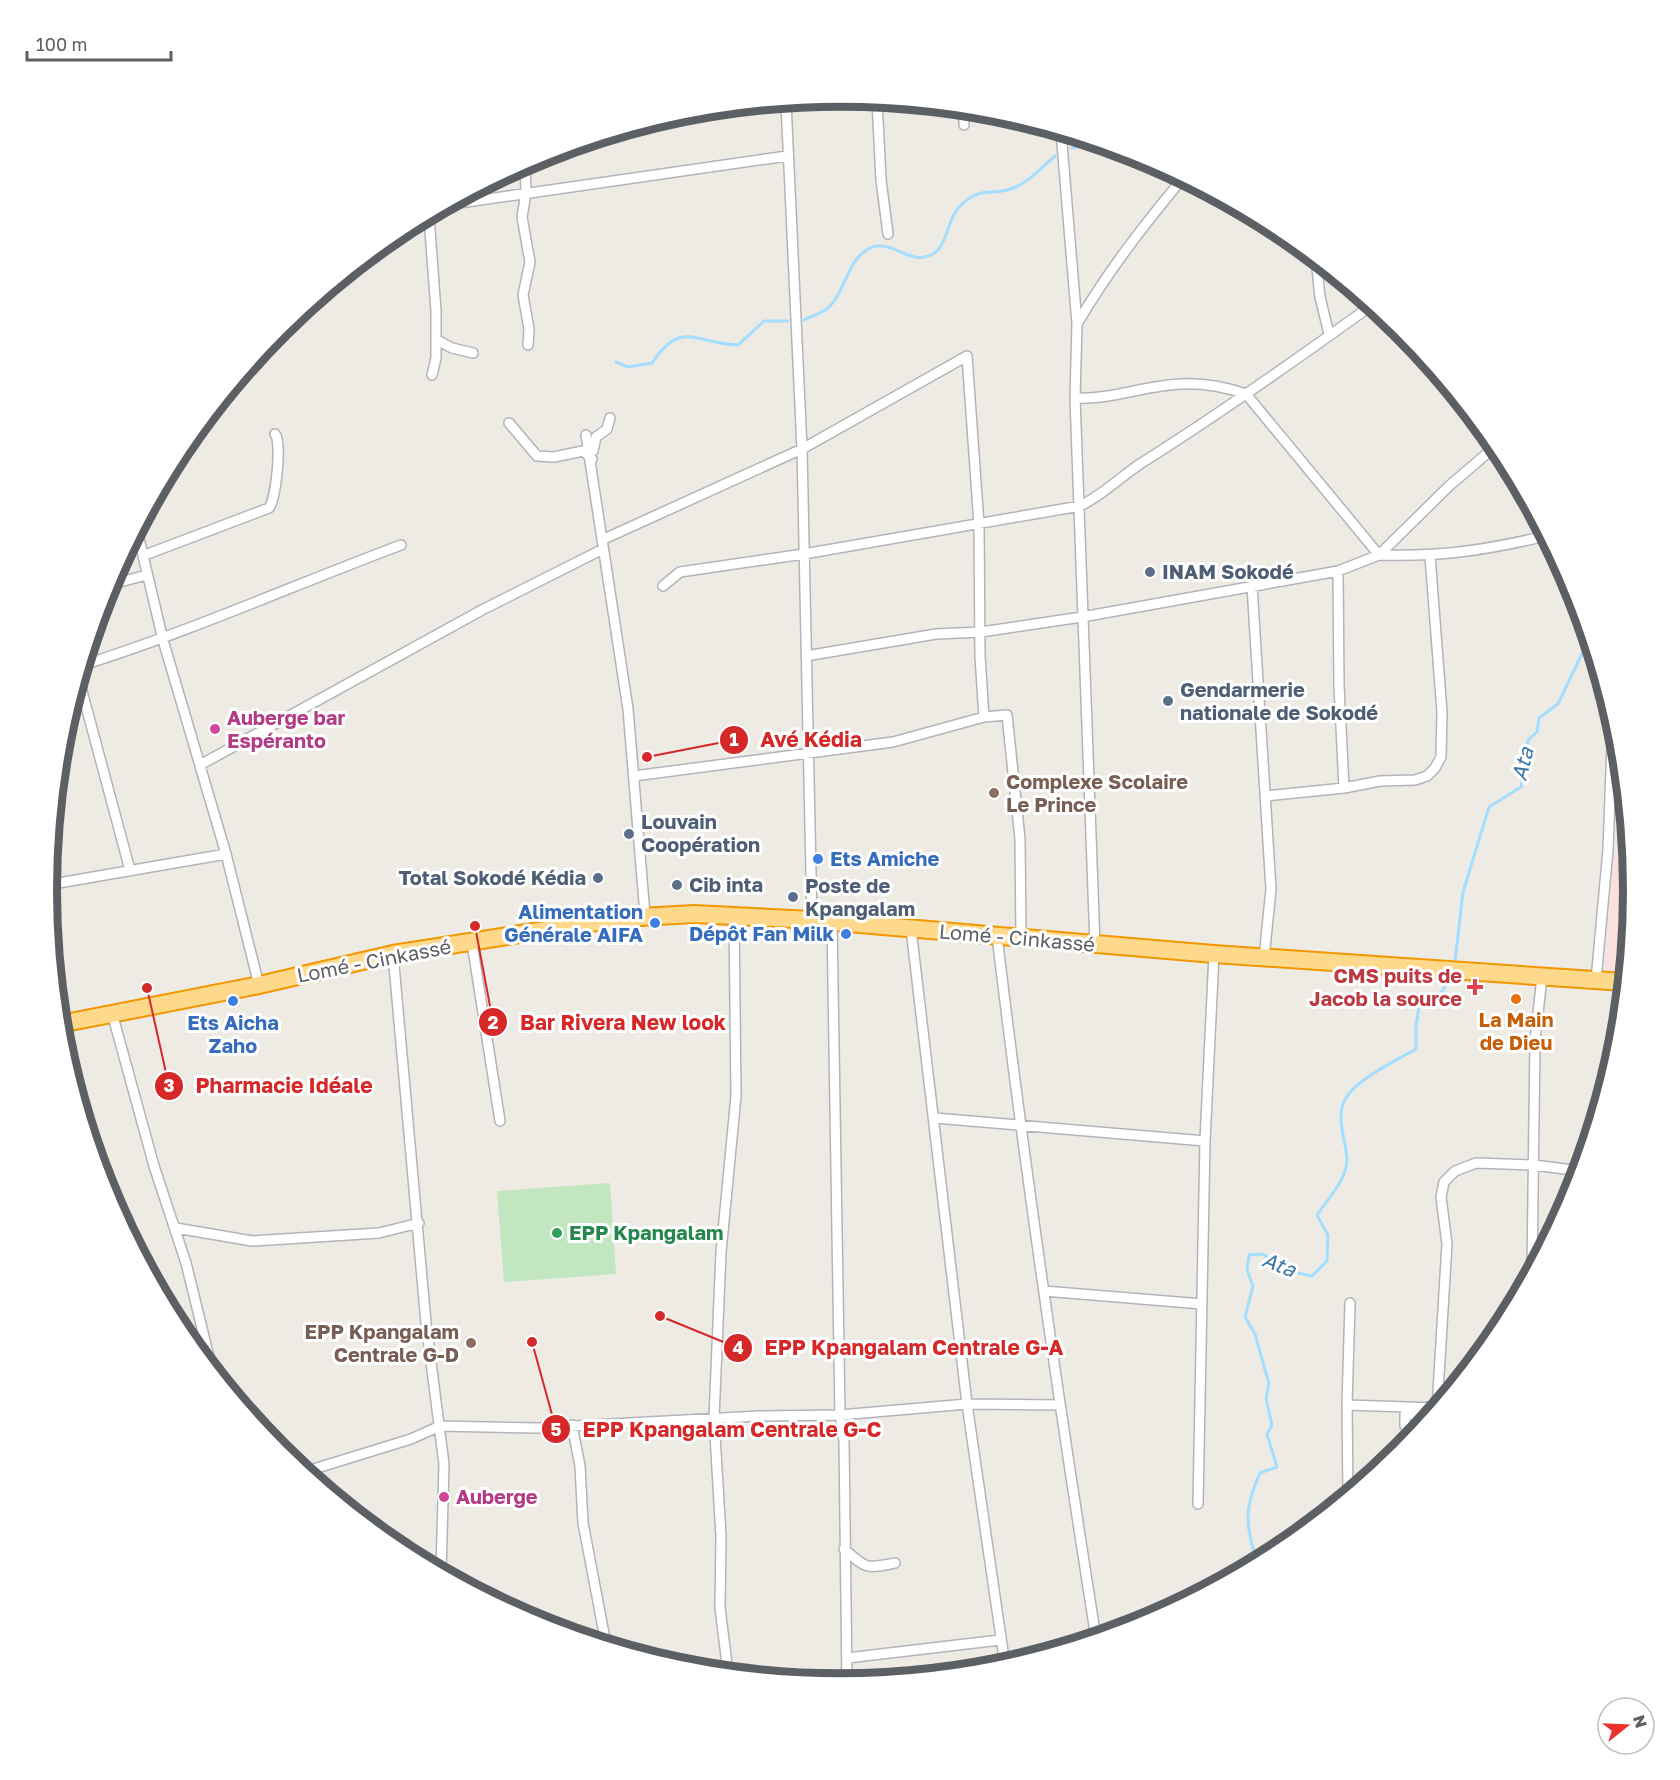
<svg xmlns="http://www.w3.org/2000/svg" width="1680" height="1780" font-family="'Golos Text',sans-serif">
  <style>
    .medical { fill: #fbe0e0 }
    .green { fill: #c2e6c0 }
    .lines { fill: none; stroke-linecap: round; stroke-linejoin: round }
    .stream { stroke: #a3ddff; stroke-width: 3 }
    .street-casing { stroke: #b1b5b9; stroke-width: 12 }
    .highway-casing { stroke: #f29700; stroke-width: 20 }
    .street { stroke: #fff; stroke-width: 9 }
    .highway { stroke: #fed98c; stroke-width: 16 }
    .service-dot { fill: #5c6f8a; stroke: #fff; stroke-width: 2 }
    .hotel-dot { fill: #d1479c; stroke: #fff; stroke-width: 2 }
    .education-dot { fill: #8d6e63; stroke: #fff; stroke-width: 2 }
    .shop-dot { fill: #3f7fe0; stroke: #fff; stroke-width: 2 }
    .health-dot { fill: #e0444e; stroke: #fff; stroke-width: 2 }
    .food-dot { fill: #e8710a; stroke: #fff; stroke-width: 2 }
    .leisure-dot { fill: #2e9e5b; stroke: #fff; stroke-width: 2 }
    .labels { text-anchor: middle; stroke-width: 6; stroke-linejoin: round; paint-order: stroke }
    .service-label { font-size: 20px; font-weight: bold; fill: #4e5e75; stroke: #fff; text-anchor: start }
    .hotel-label { font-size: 20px; font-weight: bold; fill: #b23c85; stroke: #fff; text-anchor: start }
    .education-label { font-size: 20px; font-weight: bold; fill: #785e54; stroke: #fff; text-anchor: start }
    .shop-label { font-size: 20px; font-weight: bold; fill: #366cbe; stroke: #fff; text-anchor: end }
    .street-label { font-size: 20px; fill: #5c6064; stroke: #fff }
    .health-label { font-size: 20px; font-weight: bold; fill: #be3a42; stroke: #fff; text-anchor: end }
    .food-label { font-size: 20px; font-weight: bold; fill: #c56008; stroke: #fff }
    .leisure-label { font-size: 20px; font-weight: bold; fill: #27864d; stroke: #fff; text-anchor: start }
    .water-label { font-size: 21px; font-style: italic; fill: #3c78a9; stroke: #fff }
    .rim { fill: none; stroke: #5c6064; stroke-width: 8 }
    .leader { fill: none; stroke: #d62828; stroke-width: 2 }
    .callout-dot { fill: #d62828; stroke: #fff; stroke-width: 2 }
    .mark-label { font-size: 18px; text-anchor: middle; font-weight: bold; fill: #fff }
    .callout-label { font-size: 21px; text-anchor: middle; font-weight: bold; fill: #d62828; stroke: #fff; stroke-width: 6; stroke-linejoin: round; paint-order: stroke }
  </style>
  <rect width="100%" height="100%" fill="#eeebe4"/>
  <!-- medical -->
  <path class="medical" d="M1613 851 1630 852 1633 890 1625 977 1605 976Z"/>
  <!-- green -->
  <path class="green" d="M610 1183 616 1274 504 1282 497 1191Z"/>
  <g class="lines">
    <!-- stream -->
    <path class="stream" d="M1072 148 1099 143
      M804 320C812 316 823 313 829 307 846 291 847 259 870 248 891 238 910 266 931 255 949 246 946 219 961 205 982 186 988 196 1011 189 1027 184 1042 167 1055 156
      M616 362 628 367 652 363C682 318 696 344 738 345L764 321H788
      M1455 961 1463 892 1489 807 1521 787 1528 740 1537 732 1539 718 1558 704 1589 639
      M1257 1562C1245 1525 1244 1508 1260 1473L1277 1467 1267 1434 1272 1425 1266 1398 1269 1384 1255 1334 1245 1317 1253 1286 1247 1270 1249 1255 1263 1254C1279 1266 1293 1273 1312 1276L1327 1261 1328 1235 1317 1215C1328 1198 1347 1180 1347 1159 1346 1142 1337 1121 1343 1104 1351 1081 1396 1061 1416 1049V1026L1419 1007 1438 998 1449 980"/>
    <defs>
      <path id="street" d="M877 100 881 180 888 234
        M786 102 802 449 812 920
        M964 109V125
        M1061 132 1077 324 1075 398 1095 945
        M525 163 526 193 522 217 530 262 523 295 529 329 528 345
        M446 205 787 156
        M431 213 429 217 436 311V358L432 375
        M1316 259 1320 297 1329 334
        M1077 324C1108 271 1144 225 1183 178
        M437 340 452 348 473 353
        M1075 398C1111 400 1146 385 1182 384 1205 383 1225 387 1246 394L1379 555C1441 557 1486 550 1546 536
        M509 423 537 456 554 457 583 451 592 459
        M586 435 628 709 645 915
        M593 451 596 437 607 429 610 418
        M137 530 163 640 226 854 259 985
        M604 539 802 449 967 356 979 524 980 656 984 717
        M145 555 269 508C276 498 282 443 275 434
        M1338 571 1339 686 1344 788
        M108 585 147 575
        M663 586 680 572 804 554 1080 506C1103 495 1119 478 1140 464 1219 414 1296 360 1372 305
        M1252 586 1271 889 1264 958
        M806 656 936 634 981 632 1082 617 1338 571 1379 555 1449 486 1497 445
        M83 665C191 631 294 585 401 545
        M79 680 130 870
        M200 765 482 610 603 549
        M634 776 893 742 984 717 1007 715 1020 839 1021 938
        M1266 796 1344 788 1380 781 1415 780 1427 776 1435 768 1441 757 1442 712 1430 556
        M47 885 226 854
        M832 922 840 1415 844 1441 847 1683
        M911 929 967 1404 1005 1665
        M997 936C1025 1171 1059 1404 1096 1638
        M472 943 500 1121
        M393 954 426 1323 444 1464 441 1572
        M1596 980 1608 850 1613 717
        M112 1013 154 1166 186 1263 212 1369
        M935 1118 1205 1141
        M176 1228 252 1241 379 1233 419 1223
        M1532 1271 1535 1040 1542 977
        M1044 1291 1202 1304
        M1347 1405 1437 1408 1447 1244 1441 1197 1444 1182 1455 1171 1476 1163 1534 1165 1580 1171
        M572 1425 580 1466 583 1523 606 1644
        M1405 1426V1414L1426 1416 1428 1407
        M304 1472 411 1439 440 1426 537 1428 759 1416 840 1415 967 1404 1059 1405
        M1348 1495 1347 1405 1350 1303
        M1198 1504 1205 1141 1214 954
        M844 1549C867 1569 866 1569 895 1563
        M847 1658 1000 1640
        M728 1672 720 1608 721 1536 714 1418 721 1252 736 1096 734 915"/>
      <path id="highway" d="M60 1024 259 985 393 954 622 918 694 914 812 920 1214 954 1624 982"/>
    </defs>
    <!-- street casing -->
    <use href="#street" class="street-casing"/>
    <!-- highway casing -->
    <use href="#highway" class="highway-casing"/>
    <!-- street -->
    <use href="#street" class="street"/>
    <!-- highway -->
    <use href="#highway" class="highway"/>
  </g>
  <!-- markers -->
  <g class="service-dot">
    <circle cx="1150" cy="572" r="6"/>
    <circle cx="1168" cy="701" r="6"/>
    <circle cx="629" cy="834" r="6"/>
    <circle cx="598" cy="878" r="6"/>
    <circle cx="677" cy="885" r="6"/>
    <circle cx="793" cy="897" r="6"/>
  </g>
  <g class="hotel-dot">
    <circle cx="215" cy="729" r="6"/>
    <circle cx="444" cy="1497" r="6"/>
  </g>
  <g class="education-dot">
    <circle cx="994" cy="793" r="6"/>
    <circle cx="471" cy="1343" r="6"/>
  </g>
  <g class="shop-dot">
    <circle cx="818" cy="859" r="6"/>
    <circle cx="655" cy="923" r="6"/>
    <circle cx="846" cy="934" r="6"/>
    <circle cx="233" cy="1001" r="6"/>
  </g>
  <path class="health-dot" d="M1472 978h6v6h6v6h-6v6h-6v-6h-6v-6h6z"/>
  <circle class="food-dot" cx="1516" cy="999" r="6"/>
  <circle class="leisure-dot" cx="557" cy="1233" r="6"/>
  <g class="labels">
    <!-- service labels -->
    <g class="service-label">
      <text x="1162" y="579">INAM Sokodé</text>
      <text x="1180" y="697">Gendarmerie<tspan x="1180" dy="23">nationale de Sokodé</tspan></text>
      <text x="641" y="829">Louvain<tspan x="641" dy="23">Coopération</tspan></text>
      <text x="586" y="885" text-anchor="end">Total Sokodé Kédia</text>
      <text x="689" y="892">Cib inta</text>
      <text x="805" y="893">Poste de<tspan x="805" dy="23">Kpangalam</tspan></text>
    </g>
    <!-- hotel labels -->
    <g class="hotel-label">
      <text x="227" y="725">Auberge bar<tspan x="227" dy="23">Espéranto</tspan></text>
      <text x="456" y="1504">Auberge</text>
    </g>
    <!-- education labels -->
    <g class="education-label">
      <text x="1006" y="789">Complexe Scolaire<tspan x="1006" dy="23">Le Prince</tspan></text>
      <text x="459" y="1339" text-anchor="end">EPP Kpangalam<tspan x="459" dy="23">Centrale G-D</tspan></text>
    </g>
    <!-- shop labels -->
    <g class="shop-label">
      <text x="830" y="866" text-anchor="start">Ets Amiche</text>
      <text x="643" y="919">Alimentation<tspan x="643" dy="23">Générale AIFA</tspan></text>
      <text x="834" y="941">Dépôt Fan Milk</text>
      <text x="233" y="1030" text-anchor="middle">Ets Aicha<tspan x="233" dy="23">Zaho</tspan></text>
    </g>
    <!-- street labels -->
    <g class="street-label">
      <text transform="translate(1017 938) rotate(5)" y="7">Lomé - Cinkassé</text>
      <text transform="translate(374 961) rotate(-11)" y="7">Lomé - Cinkassé</text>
    </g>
    <!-- health labels -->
    <g class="health-label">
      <text x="1462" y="983">CMS puits de<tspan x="1462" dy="23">Jacob la source</tspan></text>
    </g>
    <!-- food labels -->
    <g class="food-label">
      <text x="1516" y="1027">La Main<tspan x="1516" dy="23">de Dieu</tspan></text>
    </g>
    <!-- leisure labels -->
    <g class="leisure-label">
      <text x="569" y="1240">EPP Kpangalam</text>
    </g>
    <!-- water labels -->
    <g class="water-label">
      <text transform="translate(1523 764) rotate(-76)" y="7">Ata</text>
      <text transform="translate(1279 1265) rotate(22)" y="7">Ata</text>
    </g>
  </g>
  <!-- crop -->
  <path d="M0 0H1680V1780H0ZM57 890a783 783 0 1 1 1566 0a783 783 0 1 1-1566 0Z" fill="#fff" fill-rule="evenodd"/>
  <path class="rim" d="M57 890a783 783 0 1 1 1566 0a783 783 0 1 1-1566 0Z"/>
  <!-- callouts -->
  <path class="leader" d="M647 757L734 740M475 926L493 1022M147 988L169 1086M660 1316L738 1348M532 1342L556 1429"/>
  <g class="callout-dot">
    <circle cx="647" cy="757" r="6"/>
    <circle cx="475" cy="926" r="6"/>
    <circle cx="147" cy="988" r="6"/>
    <circle cx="660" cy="1316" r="6"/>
    <circle cx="532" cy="1342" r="6"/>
    <circle cx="734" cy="740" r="15"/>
    <circle cx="493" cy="1022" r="15"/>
    <circle cx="169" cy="1086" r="15"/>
    <circle cx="738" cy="1348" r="15"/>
    <circle cx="556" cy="1429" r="15"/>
  </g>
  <g class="mark-label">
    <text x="734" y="746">1</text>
    <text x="493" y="1029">2</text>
    <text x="169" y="1092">3</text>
    <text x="738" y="1354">4</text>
    <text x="556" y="1436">5</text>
  </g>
  <g class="callout-label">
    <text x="811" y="747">Avé Kédia</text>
    <text x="623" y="1030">Bar Rivera New look</text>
    <text x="284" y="1093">Pharmacie Idéale</text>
    <text x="914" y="1355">EPP Kpangalam Centrale G-A</text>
    <text x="732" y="1437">EPP Kpangalam Centrale G-C</text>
  </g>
  <!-- north arrow -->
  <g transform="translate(1626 1726) rotate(72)"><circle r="28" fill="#ffffff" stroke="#bebfc1" stroke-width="1.5"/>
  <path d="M0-4.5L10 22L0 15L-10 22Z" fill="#ea312e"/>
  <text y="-9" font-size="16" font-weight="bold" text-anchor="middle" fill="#5c6064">N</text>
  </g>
  <!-- scale -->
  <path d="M27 51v9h144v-9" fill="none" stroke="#5c6064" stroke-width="3"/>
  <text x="36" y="51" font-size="18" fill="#5c6064" stroke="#ffffff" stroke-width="4.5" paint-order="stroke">100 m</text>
</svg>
